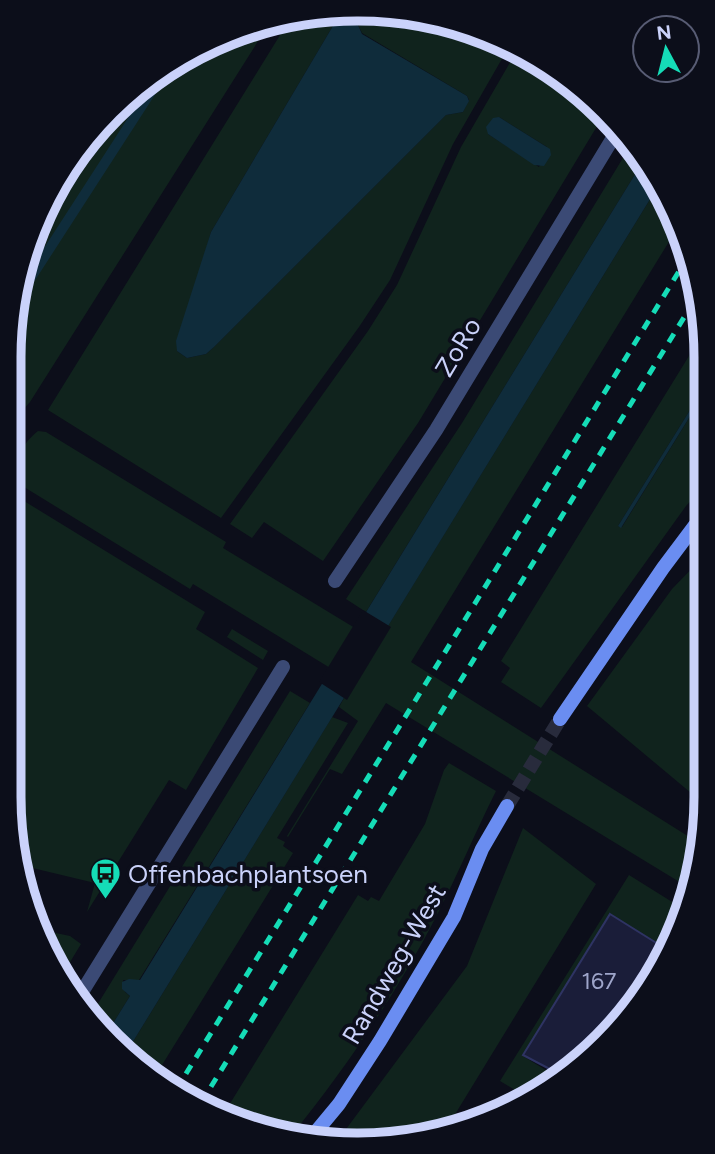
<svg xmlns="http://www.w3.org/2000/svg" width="715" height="1154" font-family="Figtree,sans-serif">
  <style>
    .green { fill: #10231d; fill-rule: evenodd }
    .water { fill: #0f2c3b }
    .pier { fill: #0c0e1a }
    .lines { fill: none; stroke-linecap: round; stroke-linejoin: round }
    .stream { stroke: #0f2c3b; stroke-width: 10 }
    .building { fill: #1a1d39; stroke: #2e3363; stroke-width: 2 }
    .secondary-tunnel { stroke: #282b3c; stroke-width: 14; stroke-dasharray: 14 7; stroke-linecap: butt }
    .service { stroke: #3b4a75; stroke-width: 14 }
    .secondary { stroke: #6a8df1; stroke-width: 14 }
    .rail { stroke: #15dcb7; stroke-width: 5; stroke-dasharray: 10 9; stroke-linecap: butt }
    .labels { text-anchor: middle; stroke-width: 7; stroke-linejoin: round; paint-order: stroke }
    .number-label { font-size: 23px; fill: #9ea5ca }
    .street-label { font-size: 26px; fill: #cad2fa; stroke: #0c0e1a }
    .poi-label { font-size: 26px; fill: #cad2fa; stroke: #0c0e1a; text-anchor: start }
    .rim { fill: none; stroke: #cad2fa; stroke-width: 9 }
  </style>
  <rect width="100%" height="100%" fill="#0c0e1a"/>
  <!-- green -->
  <path class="green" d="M312 12 340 14 211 232 177 351 187 358 206 354 214 347 446 115 463 112 469 100 467 96 362 33 357 23 358 15 448 21 507 50 453 144 390 280 359 327 221 518 48 410 290 19Z
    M267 27 30 402 22 411 11 415 12 312 35 224 81 145 183 55Z
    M515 54 570 81 602 118 418 423 323 561 264 522 252 538 230 524 368 331 397 285 461 147ZM499 117 547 147 539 167 488 134Z
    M629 148 642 163 366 612 346 599 462 423Z
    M660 183 678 227 411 662 702 845 691 889 386 703 342 774 330 769 288 837 287 836 358 721 339 707 353 682 193 584 190 589 11 479C11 462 25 441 38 431L46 432 226 542 223 548 378 642Z
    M705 330V386L618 526 622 527 705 392V485L686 506 541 708 501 682 510 668 501 661Z
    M11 493 205 612 196 629 258 668 186 790 169 780 87 912 95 883 20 865 9 796V732L23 692 19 657 10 630Z
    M705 555 703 803 587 706 672 589Z
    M232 629 268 651 263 660 227 637Z
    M290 691 310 703 139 980H123L125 992 130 996 107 1033 91 1015Z
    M332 717 348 723 277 838 285 842 283 846 293 853 154 1078 145 1073 126 1053Z
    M449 763 496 791C475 833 457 876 436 917 396 994 346 1068 291 1136L245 1127 223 1115 358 895 368 901 371 897 379 901 425 824 444 770Z
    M523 828 596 884 443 1134 335 1144 467 966Z
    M629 875 685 910 680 930 664 957 606 922 523 1056 560 1079 552 1086 527 1097 500 1081Z
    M37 929 70 936 81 944 61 977Z"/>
  <!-- water -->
  <path class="water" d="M340 14 358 15 357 23 362 34 467 96 469 101 463 112 446 115 214 347 206 354 187 358 177 351 176 341 211 232Z
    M499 117 550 149 551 155 544 166 534 165 488 134 486 127 493 118Z
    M642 163 660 183 126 1053 107 1033 130 996 122 989V982L129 979 140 980Z
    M705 386V392L621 528 618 526Z"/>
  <!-- pier -->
  <path class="pier" d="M363 610 391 627 347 700 319 682Z"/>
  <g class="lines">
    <!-- stream -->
    <path class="stream" d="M17 299 163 73"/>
  </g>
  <!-- building -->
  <path class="building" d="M610 914 658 944 654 950 664 957 644 992 633 985 596 1045 563 1076 523 1055Z"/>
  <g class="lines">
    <!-- secondary-tunnel -->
    <path class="secondary-tunnel" d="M507 806 560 719"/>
    <!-- service -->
    <path class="service" d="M335 581 436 430 616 133
      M77 1000 283 667"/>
    <!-- secondary -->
    <path class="secondary" d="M560 719 663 568 705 512
      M310 1139 339 1104 380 1041 454 917 482 849 507 806"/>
    <!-- rail -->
    <path class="rail" d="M176 1090 689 255
      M201 1103 699 293"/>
  </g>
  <!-- icons -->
  <defs>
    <symbol id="bus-pin" viewBox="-11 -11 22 30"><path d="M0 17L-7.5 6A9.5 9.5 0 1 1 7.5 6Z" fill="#15dcb7" stroke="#0c0e1a"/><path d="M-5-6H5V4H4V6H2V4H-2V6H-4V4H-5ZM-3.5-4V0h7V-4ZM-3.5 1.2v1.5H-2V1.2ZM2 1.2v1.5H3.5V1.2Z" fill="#111"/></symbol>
  </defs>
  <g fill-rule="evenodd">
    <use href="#bus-pin" x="88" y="856" width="35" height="47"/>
  </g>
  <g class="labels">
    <!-- number labels -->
    <g class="number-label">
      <text x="599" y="989">167</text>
    </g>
    <!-- street labels -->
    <g class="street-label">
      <text transform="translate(458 347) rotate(-59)" y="9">ZoRo</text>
      <text transform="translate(394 964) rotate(-60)" y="9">Randweg-West</text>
    </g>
    <!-- poi labels -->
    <g class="poi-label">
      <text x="128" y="883">Offenbachplantsoen</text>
    </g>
  </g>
  <!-- crop -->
  <path d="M0 0H715V1154H0ZM357 21H358A336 336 0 0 1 694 357V797A336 336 0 0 1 358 1133H357A336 336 0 0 1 21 797V357A336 336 0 0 1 357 21Z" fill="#0c0e1a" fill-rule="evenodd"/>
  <path class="rim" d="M357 21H358A336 336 0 0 1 694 357V797A336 336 0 0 1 358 1133H357A336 336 0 0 1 21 797V357A336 336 0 0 1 357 21Z"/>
  <!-- north arrow -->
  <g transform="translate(666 49) rotate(353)"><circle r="33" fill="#0c0e1a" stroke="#585c74" stroke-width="2"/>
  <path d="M0-5L12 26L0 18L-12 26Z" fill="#15dcb7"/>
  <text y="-10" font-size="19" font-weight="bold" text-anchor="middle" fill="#cad2fa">N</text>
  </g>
</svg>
